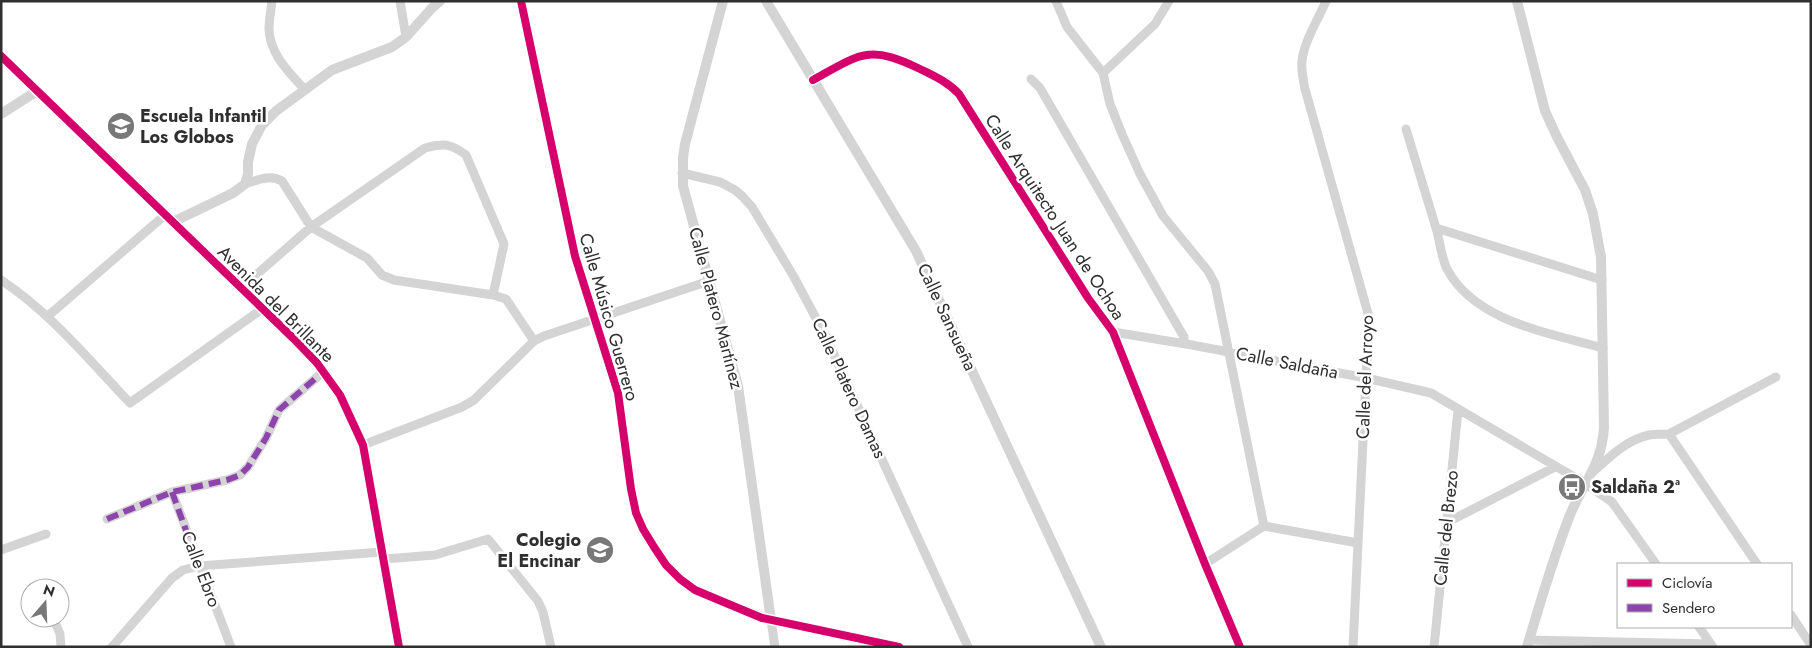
<svg xmlns="http://www.w3.org/2000/svg" width="1812" height="648" font-family="Jost,sans-serif">
  <style>
    .lines { fill: none; stroke-linecap: round; stroke-linejoin: round }
    .minor { stroke: #d4d4d4; stroke-width: 9 }
    .tertiary { stroke: #d4d4d4; stroke-width: 10 }
    .quiet { stroke: #8e44ad; stroke-width: 6; stroke-dasharray: 12 6; stroke-linecap: butt }
    .cycleway-casing { stroke: #fff; stroke-width: 11 }
    .cycleway { stroke: #d6006c; stroke-width: 8 }
    .labels { text-anchor: middle; stroke-width: 5; stroke-linejoin: round; paint-order: stroke }
    .poi-label { font-size: 18px; font-weight: bold; fill: #2f2f2f; stroke: #fff; text-anchor: start }
    .street-label { font-size: 18px; fill: #2f2f2f; stroke: #fff }
  </style>
  <rect width="100%" height="100%" fill="#fff"/>
  <g class="lines">
    <!-- minor -->
    <path class="minor" d="M272 1C271 10 269 20 269 29 270 55 289 72 305 90
      M400 1 406 37
      M521 1 575 256 618 393 631 489 636 513 643 529 654 547 666 565 680 579 695 590 714 598 771 620 775 647
      M1056 1 1067 27 1103 73 1110 104 1122 134 1140 174 1163 216 1208 271 1215 284 1264 526
      M1326 1C1318 20 1304 41 1302 61 1301 71 1303 80 1305 89L1369 317 1353 647
      M1103 73 1155 24 1169 1
      M1031 79 1040 88 1184 337V343
      M813 80C860 54 869 44 920 69 934 76 948 82 959 94L1088 298 1113 332 1205 564 1240 647
      M1406 129 1436 228 1602 280
      M682 173 720 182 735 190 742 196 752 207 794 277 824 333 968 647
      M245 184C258 180 270 174 282 181L311 227 367 258 382 275 394 280 493 295 506 299 534 341
      M1436 228C1440 241 1441 257 1447 269 1475 322 1550 333 1603 348
      M1 280C51 313 89 360 130 403L262 309
      M241 288 311 227 425 148C443 143 450 143 466 155L504 244 493 295
      M48 316 165 215
      M1113 332 1192 345 1366 378 1431 393 1586 484 1612 502 1656 564
      M1669 434 1757 564
      M363 445 462 407 474 400 534 341 544 336 709 281
      M1593 472C1610 457 1626 440 1649 435 1656 434 1663 434 1669 434L1776 377
      M172 492 231 647
      M107 519 172 492 227 480 240 475 248 467 266 438 279 410 324 371
      M1446 523 1555 467
      M1 550 46 534
      M384 559 435 555 488 539 538 601 543 612 551 647
      M1205 564 1264 526 1358 543
      M1791 615 1811 645
      M54 620 60 634 61 647
      M1699 627 1713 647
      M1529 640 1711 644
      M112 647 172 578 183 570 199 566 382 552
      M1434 647 1458 410"/>
    <!-- tertiary -->
    <path class="tertiary" d="M723 1 685 144 683 158V186L738 386 771 620 899 647
      M766 1 916 251 1101 647
      M1517 1 1545 111 1557 137 1585 190 1593 214 1601 257 1604 427C1602 465 1583 483 1570 515 1553 558 1540 603 1527 647
      M1 56 294 339 317 363 340 395 363 445 399 647
      M1 114 37 91
      M173 222 233 193 245 184 248 174V162L252 144 262 125 276 111 332 70 392 47 406 37 432 8 440 1"/>
    <!-- quiet -->
    <path class="quiet" d="M172 492 199 566
      M107 519 172 492 227 480 240 475 248 467 266 438 279 410 324 371"/>
    <defs>
      <path id="cycleway" d="M521 1 575 256 618 393 631 489 636 513 643 529 654 547 666 565 680 579 695 590 714 598 762 618 899 647
        M1 56 294 339 317 363 340 395 363 445 399 647
        M813 80C860 54 869 44 920 69 934 76 948 82 959 94L1088 298 1113 332 1205 564 1240 647"/>
    </defs>
    <!-- cycleway casing -->
    <use href="#cycleway" class="cycleway-casing"/>
    <!-- cycleway -->
    <use href="#cycleway" class="cycleway"/>
  </g>
  <!-- icons -->
  <defs>
    <symbol id="school-disc" viewBox="-11 -11 22 22"><circle r="9.5" fill="#787878" stroke="#fff"/><path d="M0-5L7-2L0 1L-7-2ZM-4 1L0 2.5L4 1V4Q0 6-4 4Z" fill="#fff"/></symbol>
    <symbol id="bus-disc" viewBox="-11 -11 22 22"><circle r="9.5" fill="#787878" stroke="#fff"/><path d="M-5-6H5V4H4V6H2V4H-2V6H-4V4H-5ZM-3.5-4V0h7V-4ZM-3.5 1.2v1.5H-2V1.2ZM2 1.2v1.5H3.5V1.2Z" fill="#fff"/></symbol>
  </defs>
  <g fill-rule="evenodd">
    <use href="#school-disc" x="105" y="110" width="32" height="32"/>
    <use href="#bus-disc" x="1556" y="471" width="32" height="32"/>
    <use href="#school-disc" x="584" y="534" width="32" height="32"/>
  </g>
  <g class="labels">
    <!-- poi labels -->
    <g class="poi-label">
      <text x="140" y="122">Escuela Infantil<tspan x="140" dy="21">Los Globos</tspan></text>
      <text x="1591" y="493">Saldaña 2ª</text>
      <text x="581" y="546" text-anchor="end">Colegio<tspan x="581" dy="21">El Encinar</tspan></text>
    </g>
    <!-- street labels -->
    <g class="street-label">
      <text transform="translate(1055 217) rotate(57)" y="6">Calle Arquitecto Juan de Ochoa</text>
      <text transform="translate(276 304) rotate(45)" y="6">Avenida del Brillante</text>
      <text transform="translate(716 308) rotate(75)" y="6">Calle Platero Martínez</text>
      <text transform="translate(609 317) rotate(74)" y="6">Calle Músico Guerrero</text>
      <text transform="translate(947 317) rotate(65)" y="6">Calle Sansueña</text>
      <text transform="translate(1287 363) rotate(11)" y="6">Calle Saldaña</text>
      <text transform="translate(1365 377) rotate(-88)" y="6">Calle del Arroyo</text>
      <text transform="translate(849 388) rotate(65)" y="6">Calle Platero Damas</text>
      <text transform="translate(1446 528) rotate(-84)" y="6">Calle del Brezo</text>
      <text transform="translate(201 569) rotate(69)" y="6">Calle Ebro</text>
    </g>
  </g>
  <!-- border -->
  <rect width="1812" height="648" fill="none" stroke="#2f2f2f" stroke-width="5"/>
  <!-- legend -->
  <rect x="1617" y="563" width="175" height="65" fill="#ffffff" stroke="#acacac"/>
  <rect x="1627" y="579" width="25" height="8" fill="#d6006c" stroke="#acacac"/>
  <text x="1662" y="588" font-size="15" fill="#2f2f2f">Ciclovía</text>
  <rect x="1627" y="604" width="25" height="8" fill="#8e44ad" stroke="#acacac"/>
  <text x="1662" y="613" font-size="15" fill="#2f2f2f">Sendero</text>
  <!-- north arrow -->
  <g transform="translate(45 603) rotate(19)"><circle r="24" fill="#ffffff" stroke="#acacac"/>
  <path d="M0-4L9 19L0 12L-9 19Z" fill="#787878"/>
  <text y="-8" font-size="14" font-weight="bold" text-anchor="middle" fill="#2f2f2f">N</text>
  </g>
</svg>
